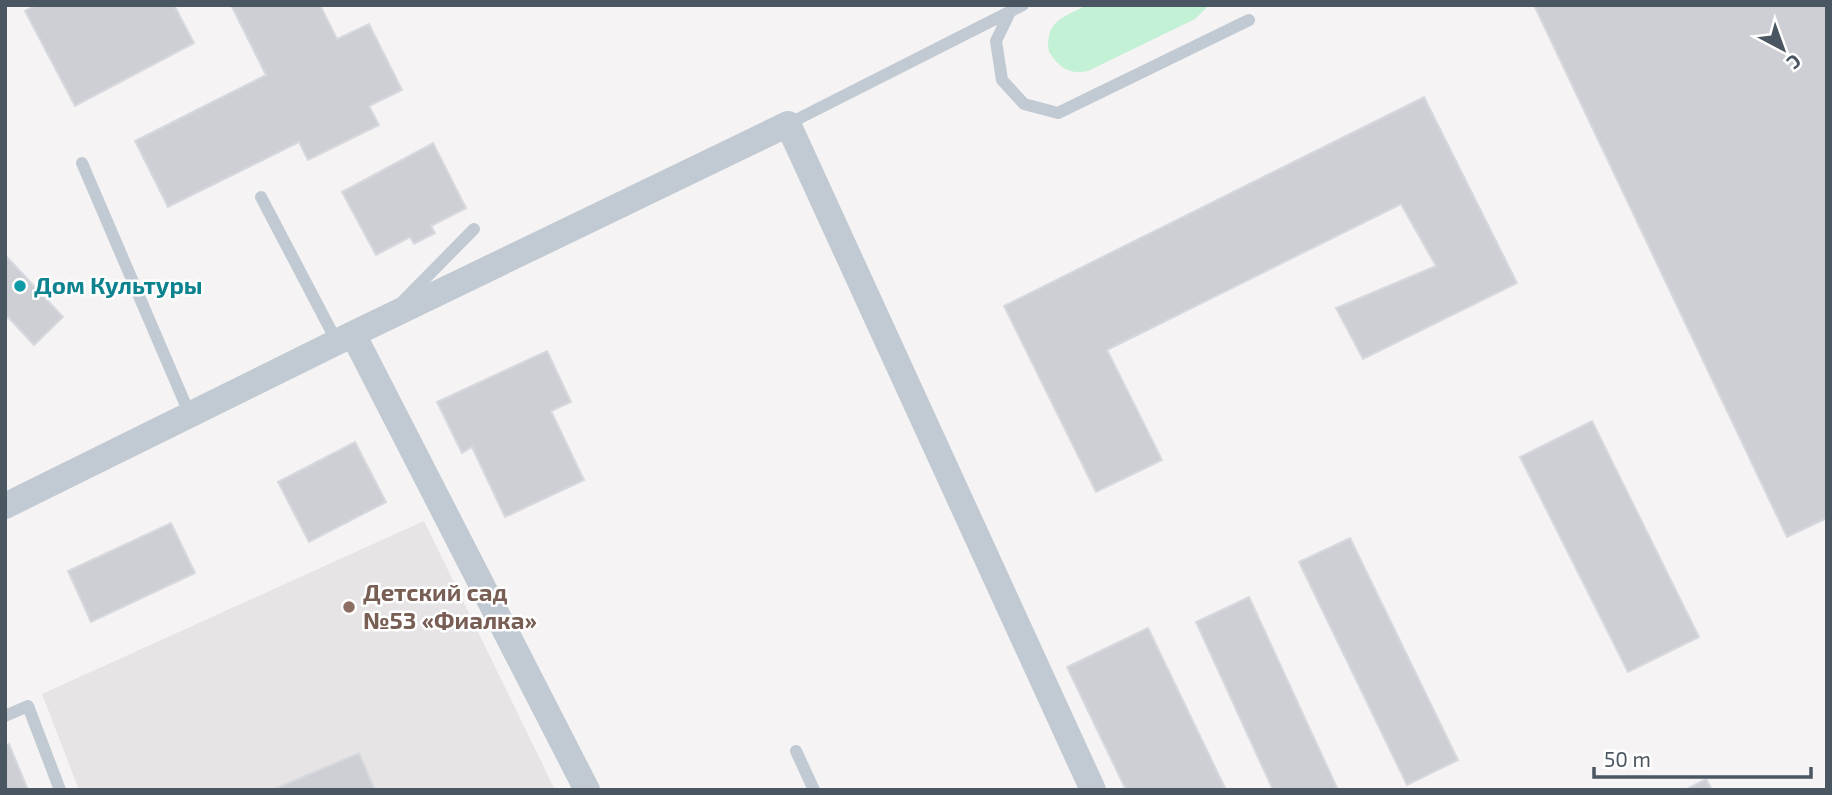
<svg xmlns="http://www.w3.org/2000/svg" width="1832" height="795" font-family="'Exo 2',sans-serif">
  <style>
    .education { fill: #e6e4e5 }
    .green { fill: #c3f1d5 }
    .building { fill: #cdcfd5; stroke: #d7d9de; stroke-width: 2 }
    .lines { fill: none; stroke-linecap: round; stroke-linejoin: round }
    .service { stroke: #c1cad2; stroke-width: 12 }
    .minor { stroke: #c1cad2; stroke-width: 26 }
    .culture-dot { fill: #0f9aa8; stroke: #fff; stroke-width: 2.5 }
    .education-dot { fill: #8d6e63; stroke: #fff; stroke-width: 2.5 }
    .labels { text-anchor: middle; stroke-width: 5; stroke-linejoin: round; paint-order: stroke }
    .culture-label { font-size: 24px; font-weight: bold; fill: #0d838f; stroke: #fff; text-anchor: start }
    .education-label { font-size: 24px; font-weight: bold; fill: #785e54; stroke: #fff; text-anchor: start }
  </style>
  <rect width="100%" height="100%" fill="#f5f3f3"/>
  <!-- education -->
  <path class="education" d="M424 521 555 790H79L42 694Z"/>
  <!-- green -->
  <path class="green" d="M1087 5H1209L1195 19 1088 71C1069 75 1060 68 1049 52 1044 21 1064 17 1087 5Z"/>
  <!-- building -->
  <path class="building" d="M36 5H174L194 43 75 106 25 11Z
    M231 5H320L337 39 369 24 402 90 369 106 379 125 308 160 299 142 168 207 135 141 266 75Z
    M1534 5H1827V518L1787 537Z
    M1424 97 1517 283 1363 359 1336 308 1436 266 1401 204 1107 350 1162 460 1096 492 1004 306Z
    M433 143 466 208 431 226 435 233 414 244 410 237 376 255 342 192Z
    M5 255 63 317 34 345 8 317 5 320Z
    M547 351 571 402 551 411 584 480 505 517 472 447 462 453 437 402Z
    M1592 421 1699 637 1628 672 1520 457Z
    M355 442 386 502 309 542 278 482Z
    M171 523 195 573 91 622 68 571Z
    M1350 538 1458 760 1407 785 1299 562Z
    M1249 597 1338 790H1273L1196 622Z
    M1148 628 1226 790H1126L1067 667Z
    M9 744 28 790H5V746Z
    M359 753 375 790H272Z
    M1706 779 1712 790H1685Z"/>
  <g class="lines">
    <!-- service -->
    <path class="service" d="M1010 12 996 41 1002 80 1024 104 1058 113 1249 20
      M788 124 1023 5
      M82 163 190 415
      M261 197 337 342
      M403 301 474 229
      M5 716 28 706 60 790
      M796 751 814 790"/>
    <!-- minor -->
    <path class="minor" d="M353 334 587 790
      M5 506 353 334 788 124 1093 790"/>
  </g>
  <!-- markers -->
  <circle class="culture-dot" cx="20" cy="286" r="7"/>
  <circle class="education-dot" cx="349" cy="607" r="7"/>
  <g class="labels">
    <!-- culture labels -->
    <g class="culture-label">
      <text x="34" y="294">Дом Культуры</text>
    </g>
    <!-- education labels -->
    <g class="education-label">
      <text x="363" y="601">Детский сад<tspan x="363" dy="28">№53 «Фиалка»</tspan></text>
    </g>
  </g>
  <!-- border -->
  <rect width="1832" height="795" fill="none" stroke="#4a5661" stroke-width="14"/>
  <!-- north arrow -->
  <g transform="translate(1783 49) rotate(139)" stroke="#ffffff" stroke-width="5" paint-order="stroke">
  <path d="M0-5L12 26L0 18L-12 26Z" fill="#4a5661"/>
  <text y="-10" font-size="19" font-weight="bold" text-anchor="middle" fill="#4a5661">С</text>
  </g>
  <!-- scale -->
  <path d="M1594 767v10h217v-10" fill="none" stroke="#4a5661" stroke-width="3.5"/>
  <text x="1604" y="767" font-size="21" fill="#4a5661" stroke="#ffffff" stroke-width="5" paint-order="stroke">50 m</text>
</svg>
